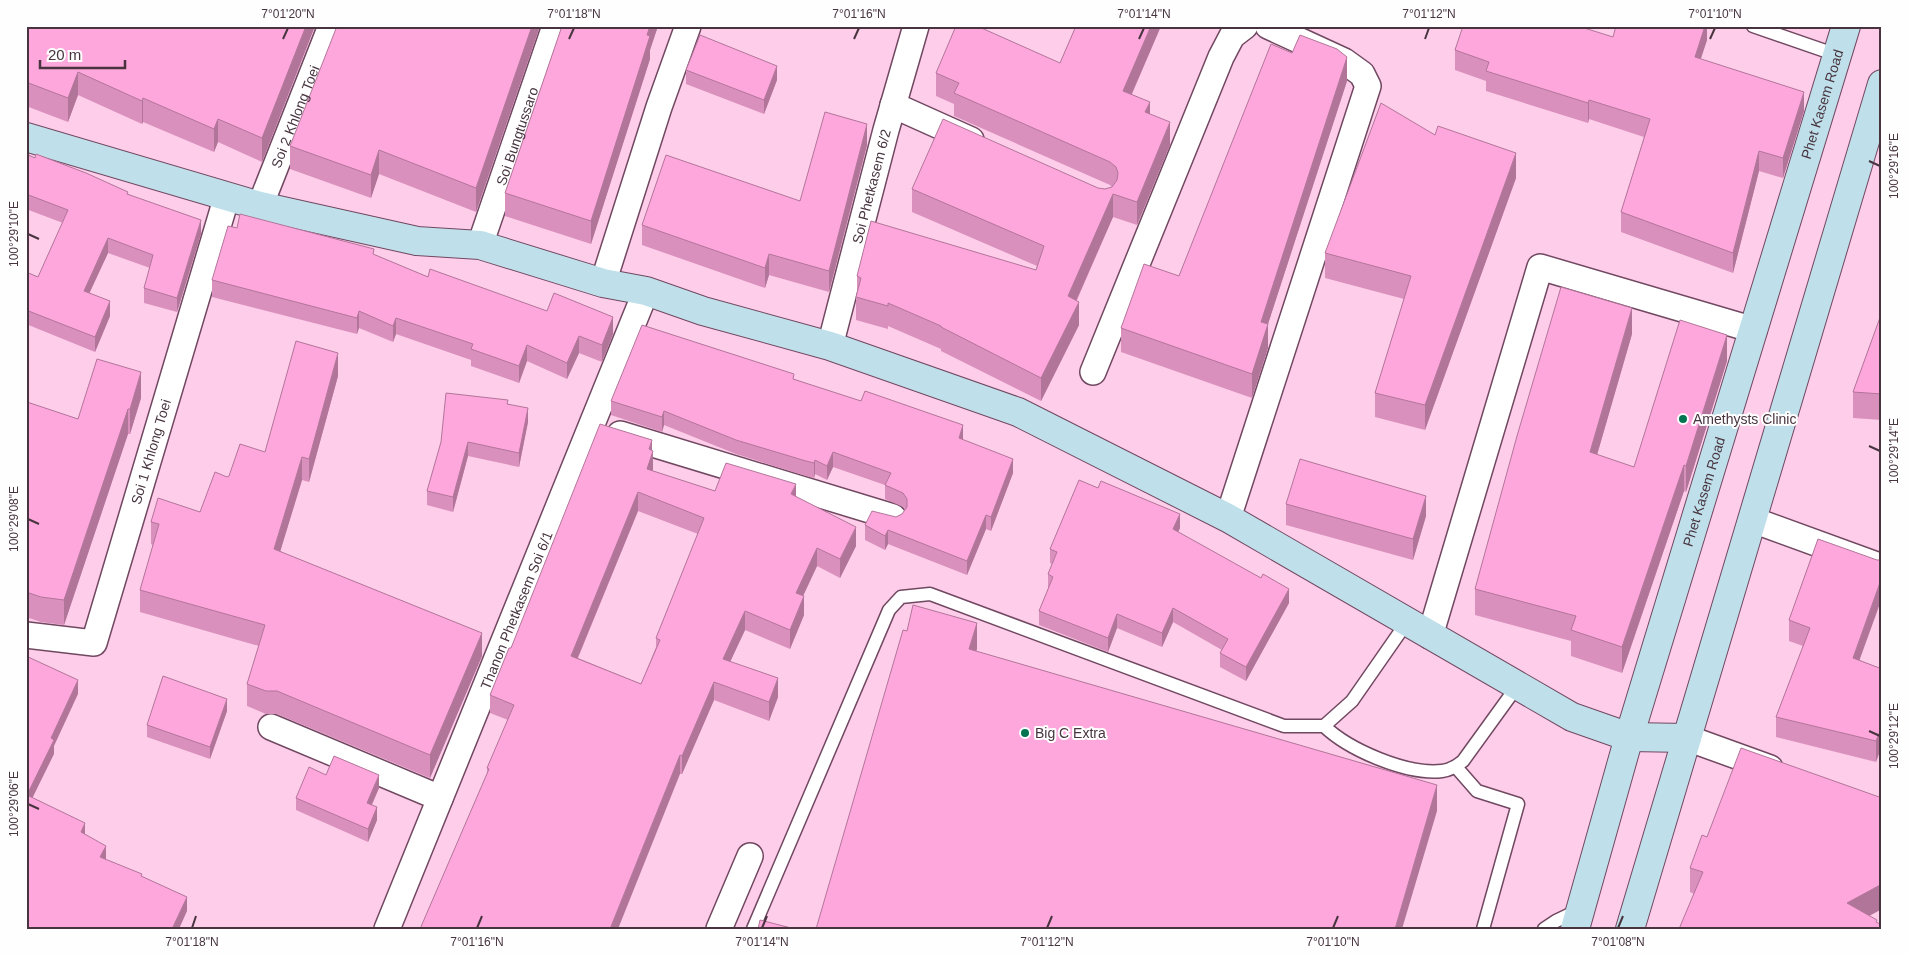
<svg xmlns="http://www.w3.org/2000/svg" width="1908" height="955" font-family="Arial,sans-serif">
  <style>
    .lines { fill: none; stroke-linecap: round; stroke-linejoin: round }
    .lane-casing { stroke: #714861; stroke-width: 15 }
    .street-casing { stroke: #714861; stroke-width: 28 }
    .secondary-casing { stroke: #714861; stroke-width: 30 }
    .lane { stroke: #fff; stroke-width: 12 }
    .street { stroke: #fff; stroke-width: 25 }
    .secondary { stroke: #bfe0ea; stroke-width: 28 }
    .wall { fill: #da90bd; fill-rule: evenodd }
    .shaded-wall { fill: #b2759a }
    .building { fill: #fea7dc; stroke: #b2759a; fill-rule: evenodd }
    .ticks { fill: none; stroke: #47343f; stroke-width: 2 }
    .poi-dot { fill: #007550; stroke: #fefefe; stroke-width: 2 }
    .labels { text-anchor: middle; stroke-width: 4; stroke-linejoin: round; paint-order: stroke }
    .street-label { font-size: 14px; fill: #47343f; stroke: #fefefe }
    .poi-label { font-size: 14px; fill: #47343f; stroke: #fefefe; text-anchor: start }
    .neatline { fill: none; stroke: #47343f; stroke-width: 2 }
    .ticks-label { font-size: 12px; text-anchor: middle; fill: #47343f }
  </style>
  <rect width="100%" height="100%" fill="#fecde9"/>
  <g class="lines">
    <defs>
      <path id="lane" d="M1753 26 1837 55
        M1324 726C1349 750 1407 775 1442 771 1451 770 1457 766 1463 761L1518 685
        M1456 767 1477 791 1518 804 1483 929
        M753 929 889 610 901 597 930 594 1284 726H1324L1352 701 1407 622
        M1544 929 1556 921 1579 910"/>
      <g id="street">
        <path d="M893 105 971 140"/>
        <path id="s1" d="M260 206 331 26"/>
        <path id="s2" d="M480 245 555 26"/>
        <path d="M603 283 659 107 688 26"/>
        <path id="s3" d="M830 346 886 130 916 26"/>
        <path d="M1093 372 1221 57 1232 36 1245 26"/>
        <path d="M620 434 893 517"/>
        <path d="M1228 518 1368 86 1362 74 1344 61 1268 26"/>
        <path d="M1753 520 1882 567"/>
        <path id="s4" d="M26 635 94 643 227 196"/>
        <path d="M1430 636 1540 267 1754 330"/>
        <path d="M271 727 440 798"/>
        <path d="M1687 738 1770 768"/>
        <path id="s5" d="M387 929 646 291"/>
        <path d="M719 929 750 856"/>
      </g>
      <g id="secondary">
        <path d="M26 137 260 206 417 241 480 245 603 283 646 291 703 311 830 346 1018 412 1228 518 1572 717 1629 737 1687 738"/>
        <path id="s6" d="M1575 929 1629 737 1846 26"/>
        <path d="M1630 929 1882 84"/>
      </g>
    </defs>
    <!-- lane casing -->
    <use href="#lane" class="lane-casing"/>
    <!-- street casing -->
    <use href="#street" class="street-casing"/>
    <!-- secondary casing -->
    <use href="#secondary" class="secondary-casing"/>
    <!-- lane -->
    <use href="#lane" class="lane"/>
    <!-- street -->
    <use href="#street" class="street"/>
    <!-- secondary -->
    <use href="#secondary" class="secondary"/>
  </g>
  <!-- wall -->
  <path class="wall" d="M26 26H315L262 162 218 142 214 152 143 122 142 124 78 95 68 122 26 106Z
    M540 26 476 212 379 174 371 198 290 169V146Z
    M562 26H658L650 50V59L591 244 505 216V193Z
    M1076 26H1161L1132 94 1150 114 1170 145 1137 225 1113 217 1077 300 1079 325 1041 401 941 351V349L888 326V329L856 320V297L857 292V276L1036 270 1037 266 912 212V189H1105L1112 187 1110 185 954 116V104L936 96V73L1060 63Z
    M1707 26V40L1700 59 1804 111 1783 178 1759 171 1733 273 1621 232V212L1644 137 1589 119 1588 123 1486 91V81L1455 70V50L1613 37Z
    M686 70 777 80 764 114 686 84Z
    M1347 81 1268 324V348L1252 398 1121 352V328L1179 276Z
    M867 145 829 292 769 275 765 288 642 245V225L800 201Z
    M26 154 35 158 128 194 201 234 177 312 144 303V288L150 268 108 253 89 293 110 316 95 352 26 324V272L38 277 63 223 26 209Z
    M1516 178 1425 430 1375 417V393L1404 299 1325 278V253Z
    M237 228 374 255 428 277 547 311 613 334 602 362 579 353 567 379 527 361 519 383 471 366V360L396 334 393 342 359 328 357 334 212 297V280Z
    M1882 312V420L1853 418V392Z
    M1632 334 1597 455 1634 467 1727 361 1686 492 1684 491 1622 673 1571 656V641L1475 615V589Z
    M338 376 309 482 302 480 280 551 482 656 430 778 277 714H266L247 706V684L259 646 140 612V590L153 545 151 544V522L200 512 227 477 265 452Z
    M794 379 963 440 1013 473 991 531 986 529 967 575 888 544 885 550 865 540V525L896 517 902 514 905 510 903 507 885 499V485L833 467 827 480 815 474 814 478 806 476 736 454 664 425 662 432 611 415V401Z
    M141 398 130 434H128L64 625 41 622 26 617V406L78 419Z
    M508 404 528 422 519 467 468 456 453 512 427 505V491L441 442Z
    M652 451 653 469V471L715 491 796 496 856 546 840 578 817 566 803 596 804 615 790 649 745 630 730 662 778 697 769 721 714 700 682 774H487V768L508 720 490 713V695L511 648ZM638 511 698 534 656 638V647L641 684 578 658Z
    M1286 504 1426 516 1413 560 1286 525Z
    M1180 528 1178 532 1289 603 1246 681 1220 667V653L1222 650 1173 622 1162 647 1117 628 1108 652 1039 625V611L1048 589V574L1052 564 1050 563V549Z
    M1818 539 1859 660 1882 669 1876 762 1776 737V717L1803 646 1789 641V620Z
    M227 711 210 759 147 737V725Z
    M326 775 379 788 372 805 377 820 368 842 296 810V798Z
    M1882 798V909L1869 915 1694 894 1690 892V868L1707 837Z"/>
  <!-- shaded-wall -->
  <path class="shaded-wall" d="M306 26H315L262 162V138Z
    M532 26H540L476 212V188Z
    M650 26H658L650 50V59L591 244V221Z
    M1151 26H1161L1123 114V91Z
    M1705 26H1707V40L1695 77V57Z
    M1347 57V81L1268 324V348L1252 398V374L1261 322Z
    M777 66V80L764 114V100Z
    M78 72V95L68 122V98Z
    M1804 92V111L1783 178V158Z
    M143 98V122L142 124V101Z
    M1589 100V119L1588 123V103Z
    M1150 102V125L1145 112Z
    M218 119V142L214 152V129Z
    M1170 122V145L1137 225V202Z
    M867 124V145L829 292V271Z
    M379 150V174L371 198V175Z
    M1759 151V171L1733 273V253Z
    M1516 153V178L1425 430V405Z
    M1113 194V217L1068 319V296Z
    M201 220V234L177 312V298Z
    M108 238V253L84 305V291Z
    M769 254V275L765 288V268Z
    M110 301V316L95 352V337Z
    M1079 302V325L1041 401V378Z
    M1632 308V334L1590 479V452Z
    M359 311V328L357 334V318Z
    M613 317V334L602 362V345Z
    M396 318V334L393 342V326Z
    M1727 335V361L1686 492V466Z
    M579 336V353L567 379V363Z
    M527 345V361L519 383V366Z
    M338 353V376L309 482V459Z
    M141 372V398L130 434V409Z
    M528 408V422L519 467V453Z
    M128 409V434L64 625V600Z
    M664 411V425L662 432V417Z
    M963 425V439L959 453V438Z
    M652 440V454L653 451V469L647 487V469L649 449Z
    M468 442V456L453 512V497Z
    M833 452V467L827 480V466Z
    M302 457V480L274 572V549Z
    M1013 459V473L991 531V517Z
    M815 460V474L814 478V463Z
    M1684 465V491L1622 673V647Z
    M796 484V502L791 494Z
    M638 492V511L571 674V656Z
    M1426 496V516L1413 560V539Z
    M1180 514V528L1173 543V529Z
    M986 515V529L967 575V561Z
    M856 527V546L840 578V559Z
    M888 530V544L885 550V536Z
    M817 548V566L796 611V593Z
    M1882 577V598L1853 678V658Z
    M1289 589V603L1246 681V667Z
    M804 596V615L790 649V630Z
    M1173 608V622L1162 647V633Z
    M745 611V630L723 677V659Z
    M1117 614V628L1108 652V638Z
    M977 623V649L969 675V649Z
    M482 633V656L430 778V755Z
    M778 678V697L769 721V702Z
    M78 680V694L54 746V754L27 809V795L51 738Z
    M714 682V700L682 774V756Z
    M227 699V711L210 759V747Z
    M1882 726V746L1876 762V741Z
    M680 755V774L618 929H610Z
    M379 775V788L367 815V803Z
    M1437 785V811L1402 929H1395Z
    M377 807V820L368 842V829Z
    M85 823V837L81 832Z
    M106 846V860L100 857Z
    M1882 884V909L1847 928V903Z
    M187 897V911L179 929H172Z"/>
  <!-- building -->
  <path class="building" d="M26 26H306L262 138 218 119 214 129 143 98 142 101 78 72 68 98 26 82Z
    M337 26H532L476 188 379 150 371 175 290 146Z
    M562 26H650L647 35 650 36 591 221 505 193Z
    M956 26H977L1060 63 1076 26H1151L1123 91 1150 102 1145 112 1170 122 1137 202 1113 194 1068 296 1079 302 1041 378 941 327V326L888 303V306L856 297 861 278 857 276 871 221 1036 270 1044 246 912 189 943 119 1098 188 1105 189 1112 187 1117 180 1118 173 1116 167 1110 162 954 93 959 83 936 73Z
    M1463 26H1578L1613 37 1616 26H1705L1695 57 1804 92 1783 158 1759 151 1733 253 1621 212 1650 119 1589 100 1588 103 1486 71 1489 62 1455 50Z
    M700 35 777 66 764 100 686 70Z
    M1300 35 1337 49 1347 57 1261 322 1268 324 1252 374 1121 328 1144 264 1179 276 1271 44 1292 53Z
    M1381 103 1435 135 1438 126 1516 153 1425 405 1375 393 1411 276 1325 253Z
    M825 112 867 124 829 271 769 254 765 268 642 225 666 155 800 201Z
    M26 154 35 158 36 154 86 173 128 192 127 194 201 220 177 298 144 288 153 255 108 238 84 291 110 301 95 337 26 310V272L38 277 68 210 26 194Z
    M240 214 374 249 373 254 428 277 430 269 547 311 554 293 613 317 602 345 579 336 567 363 527 345 519 366 471 349 473 344 396 318 393 326 359 311 357 318 212 280 228 226 237 228Z
    M1561 287 1632 308 1590 452 1634 467 1680 320 1727 335 1686 466 1684 465 1622 647 1571 630 1576 616 1475 589 1517 436Z
    M1882 312V394L1853 392Z
    M642 325 794 374 793 379 861 401 865 391 963 425 959 438 1013 459 991 517 986 515 967 561 888 530 885 536 865 525 872 511 896 517 902 514 907 507V499L903 493 885 485 891 473 833 452 827 466 815 460 814 463 806 461 736 440 664 411 662 417 611 401Z
    M296 341 338 353 309 459 302 457 274 549 482 633 430 755 277 691H266L247 684 265 625 140 590 159 524 151 522 158 498 200 512 215 472 227 477 229 476 240 444 265 452Z
    M97 359 141 372 130 409H128L64 600 41 597 26 592V406L27 402 78 419Z
    M446 393 508 400 507 404 528 408 519 453 468 442 453 497 427 491 441 442Z
    M600 424 652 440 649 449 653 451 647 469 715 491 726 463 796 484 791 494 856 527 840 559 817 548 796 593 804 596 790 630 745 611 723 659 778 678 769 702 714 682 682 756 680 755 610 929H420L489 769 487 768 514 705 490 695 509 648H511ZM638 492 704 518 656 638 660 640 641 684 571 656Z
    M1300 459 1426 496 1413 539 1286 504Z
    M1079 480 1098 488 1101 481 1180 514 1173 529 1261 578 1263 574 1289 589 1246 667 1220 653 1228 639 1173 608 1162 633 1117 614 1108 638 1039 611 1053 577 1048 574 1057 552 1050 549Z
    M1818 539 1877 560H1882V577L1853 658 1882 669V726L1876 741 1776 717 1810 628 1789 620Z
    M913 605 977 623 969 649 1437 785 1395 929H816L903 630 907 631Z
    M26 656 78 680 51 738 54 740 27 795 85 823 81 832 106 846 100 857 142 874 141 876 187 897 172 929H26Z
    M163 676 227 699 210 747 147 725Z
    M1741 748 1882 798V884L1847 903 1877 920 1876 922 1882 925V929H1679L1703 872 1690 868 1702 835 1707 837Z
    M334 756 379 775 367 803 377 807 368 829 296 798 309 767 326 775Z
    M760 920 795 929H758Z"/>
  <!-- ticks -->
  <path class="ticks" d="M283 39 288 28M569 39 574 28M854 39 859 28M1139 39 1144 28M1425 39 1429 28M1710 39 1715 28M1869 161 1880 166M28 234 39 239M1869 446 1880 451M28 519 39 524M1869 731 1880 736M28 804 39 809M192 928 196 916M477 928 482 916M762 928 767 916M1047 928 1052 916M1333 928 1338 916M1618 928 1623 916"/>
  <!-- markers -->
  <g class="poi-dot">
    <circle cx="1683" cy="419" r="5"/>
    <circle cx="1025" cy="733" r="5"/>
  </g>
  <g class="labels">
    <!-- street labels -->
    <g class="street-label">
      <text dy="5" stroke="none"><textPath href="#s6" startOffset="861">Phet Kasem Road</textPath></text>
      <text dy="5" stroke="none"><textPath href="#s1" startOffset="96">Soi 2 Khlong Toei</textPath></text>
      <text dy="5" stroke="none"><textPath href="#s2" startOffset="115">Soi Bungtussaro</textPath></text>
      <text dy="5" stroke="none"><textPath href="#s3" startOffset="165">Soi Phetkasem 6/2</textPath></text>
      <text dy="5" stroke="none"><textPath href="#s4" startOffset="268">Soi 1 Khlong Toei</textPath></text>
      <text dy="5" stroke="none"><textPath href="#s6" startOffset="456">Phet Kasem Road</textPath></text>
      <text dy="5" stroke="none"><textPath href="#s5" startOffset="344">Thanon Phetkasem Soi 6/1</textPath></text>
    </g>
    <!-- poi labels -->
    <g class="poi-label">
      <text x="1693" y="424">Amethysts Clinic</text>
      <text x="1035" y="738">Big C Extra</text>
    </g>
  </g>
  <!-- border -->
  <rect width="1908" height="955" fill="none" stroke="#fefefe" stroke-width="55"/>
  <!-- scale -->
  <path d="M40 60v8h85v-8" fill="none" stroke="#47343f" stroke-width="2.5"/>
  <text x="48" y="60" font-size="15" fill="#47343f" stroke="#fefefe" stroke-width="4" paint-order="stroke">20 m</text>
  <rect x="28" y="28" width="1852" height="900" class="neatline"/>
  <g class="ticks-label">
    <text x="288" y="18">7°01'20"N</text>
    <text x="574" y="18">7°01'18"N</text>
    <text x="859" y="18">7°01'16"N</text>
    <text x="1144" y="18">7°01'14"N</text>
    <text x="1429" y="18">7°01'12"N</text>
    <text x="1715" y="18">7°01'10"N</text>
    <text transform="translate(1894 166) rotate(-90)" y="4">100°29'16"E</text>
    <text transform="translate(14 234) rotate(-90)" y="4">100°29'10"E</text>
    <text transform="translate(1894 451) rotate(-90)" y="4">100°29'14"E</text>
    <text transform="translate(14 519) rotate(-90)" y="4">100°29'08"E</text>
    <text transform="translate(1894 736) rotate(-90)" y="4">100°29'12"E</text>
    <text transform="translate(14 804) rotate(-90)" y="4">100°29'06"E</text>
    <text x="192" y="946">7°01'18"N</text>
    <text x="477" y="946">7°01'16"N</text>
    <text x="762" y="946">7°01'14"N</text>
    <text x="1047" y="946">7°01'12"N</text>
    <text x="1333" y="946">7°01'10"N</text>
    <text x="1618" y="946">7°01'08"N</text>
  </g>
</svg>
